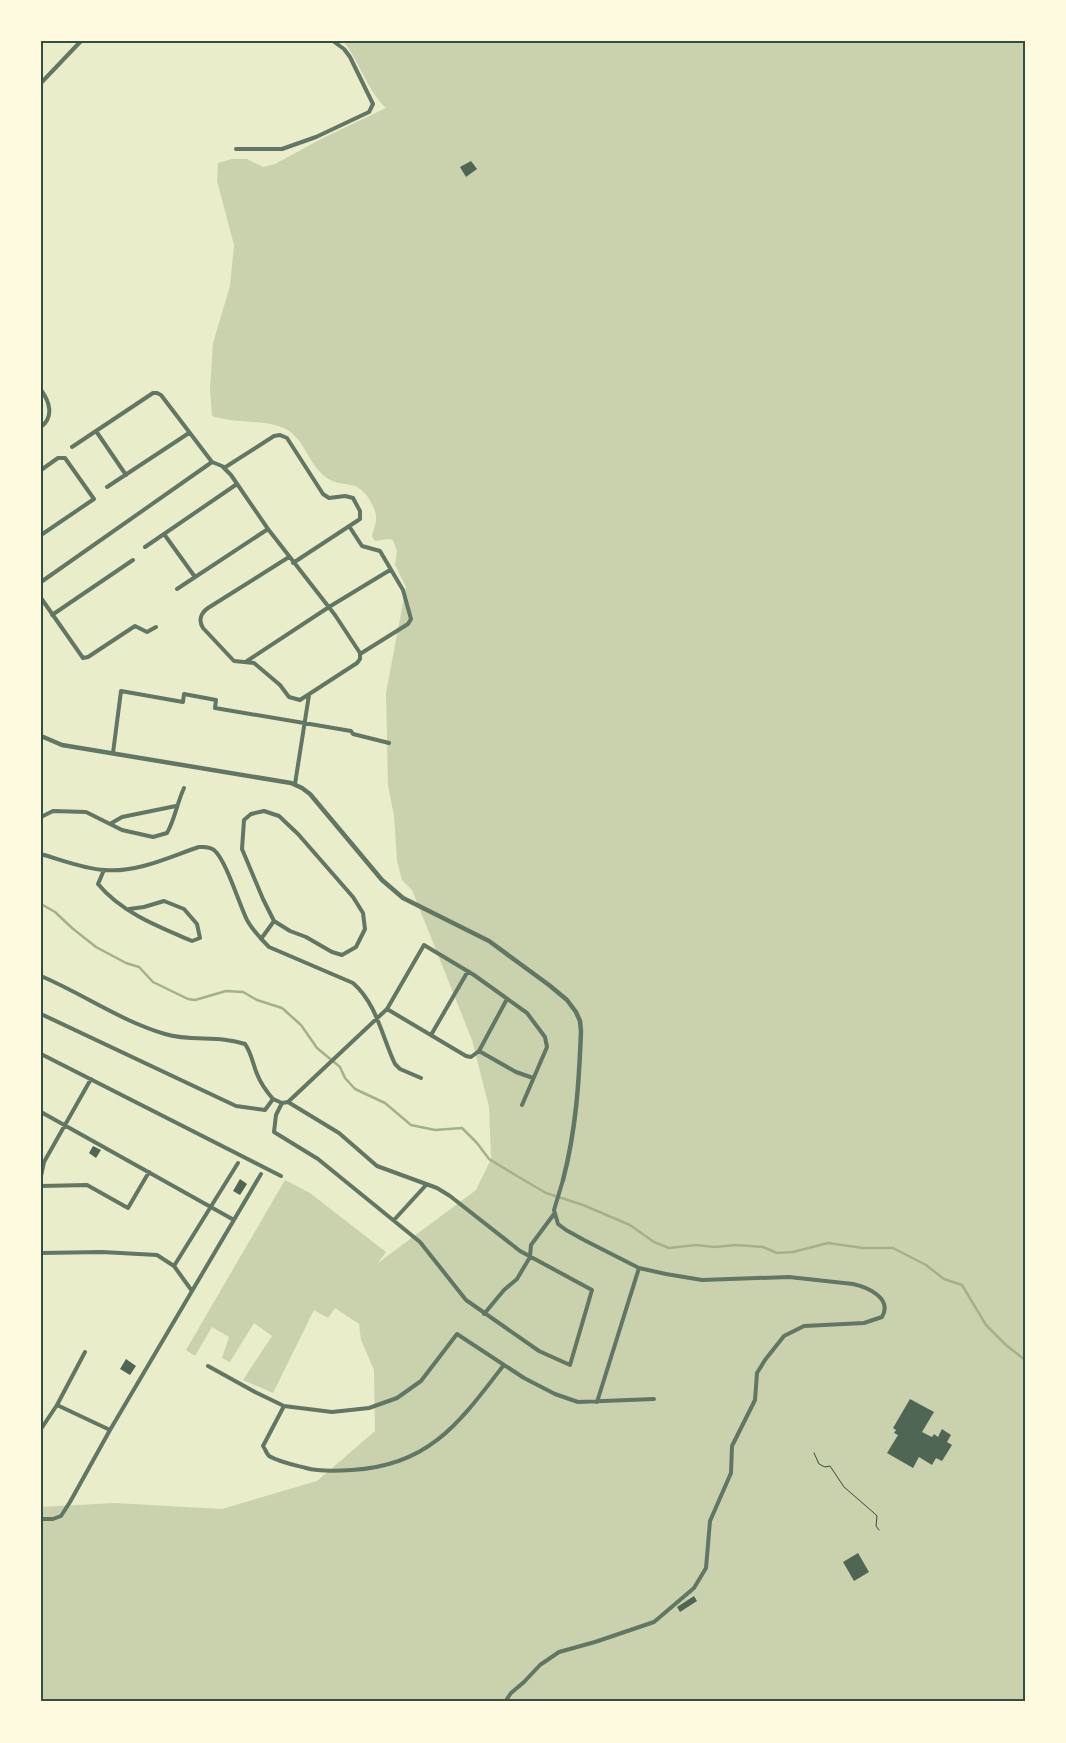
<svg xmlns="http://www.w3.org/2000/svg" width="1066" height="1743" font-family="'Asap Condensed',sans-serif">
  <style>
    .green { fill: #cad2ad }
    .lines { fill: none; stroke-linecap: round; stroke-linejoin: round }
    .stream { stroke: #a3b18a; stroke-width: 2.5 }
    .building { fill: #4f6655 }
    .path { stroke: #344e41; stroke-width: 1 }
    .minor { stroke: #617663; stroke-width: 4 }
    .tertiary { stroke: #617663; stroke-width: 4.5 }
    .neatline { fill: none; stroke: #344e41; stroke-width: 2 }
  </style>
  <rect width="100%" height="100%" fill="#e9edc9"/>
  <!-- green -->
  <path class="green" d="M343 41H1025V1702H41V1507L115 1503 222 1509 317 1481 375 1431 374 1370 361 1340 359 1324 335 1308 328 1318 314 1310 273 1393 243 1380 272 1336 254 1323 230 1362 222 1358 229 1337 212 1327 195 1356 186 1350 285 1180 310 1193 386 1252 378 1263 476 1190 491 1159 489 1107 472 1040 412 890 402 880 397 861 394 816 388 785 386 693 406 587 395 565 397 551 393 540 389 539 375 541 372 536C376 521 379 519 372 504 357 474 341 492 322 474 307 460 304 438 284 428 263 419 235 424 212 416L210 390 213 343 230 286 234 245 217 181 218 163 232 159H247L263 167 275 164 323 138 386 108C367 90 360 62 343 41Z"/>
  <g class="lines">
    <!-- stream -->
    <path class="stream" d="M41 904 55 912 72 928 96 947 126 963 139 967 153 982 188 999 195 1000 226 991 243 992 257 1000 282 1008 301 1025 317 1048 340 1067 345 1078 355 1089 385 1103 411 1125 435 1130 462 1128 477 1143 489 1159 517 1176 546 1193 583 1205 630 1225 654 1242 669 1248 696 1245 715 1247 736 1245 763 1247 777 1253 793 1252 828 1243 863 1248H893L926 1265 944 1279 962 1285 986 1325 1006 1345 1025 1360"/>
  </g>
  <!-- building -->
  <path class="building" d="M471 161 477 169 466 177 460 167Z
    M93 1146 101 1150 96 1158 89 1153Z
    M240 1179 247 1184 240 1195 233 1191Z
    M126 1359 136 1366 130 1375 120 1369Z
    M910 1399 934 1412 922 1432 932 1437 934 1434 938 1437 942 1429 951 1435 947 1442 952 1445 942 1461 936 1458 932 1465 919 1457 913 1468 887 1453 898 1435 894 1433 896 1430 893 1428Z
    M858 1553 869 1572 854 1581 843 1562Z
    M694 1596 697 1601 680 1612 677 1607Z"/>
  <g class="lines">
    <!-- path -->
    <path class="path" d="M814 1453 819 1464 825 1467 830 1466 844 1487 874 1513 877 1516 876 1526 879 1530"/>
    <!-- minor -->
    <path class="minor" d="M41 83 81 41
      M236 149H282L316 137 369 112 373 104 350 57 344 49 333 41
      M41 390C50 402 54 417 41 427
      M96 431 126 475
      M72 447 153 393H157L161 395 212 462 222 466 231 475 268 529 335 615 360 653V659L357 663 300 700 289 697 280 685 254 663 234 661 203 628C198 620 201 613 208 608L289 557
      M224 468 274 436 280 435 287 438 323 494 329 498 345 496 353 498 360 511V519L293 563
      M41 470 58 458H65L94 499 41 535
      M107 487 189 433
      M349 526 362 546 380 551 403 590 411 619 408 624 360 654
      M164 534 195 577
      M145 547 237 484
      M41 582 212 462
      M177 589 268 529
      M41 598 83 658 88 657 135 626 147 632 156 627
      M52 615 133 560
      M247 661 329 607 390 570
      M113 753 121 691 183 702 184 694 216 700 215 708 351 731 353 734 389 743
      M295 784 309 695
      M41 817 53 811 86 812 122 830 153 837 167 833C175 819 177 803 184 788
      M110 824 122 817 176 806
      M41 854C62 860 84 869 105 870 137 873 169 857 199 847 204 847 209 846 214 850 226 860 239 904 247 920 253 931 261 939 269 947L353 983C377 1004 382 1037 395 1064L400 1069 421 1078
      M104 870 98 884C122 913 159 927 192 941L200 938 197 924 184 909 164 901 144 907 129 909
      M261 939 274 921 290 931 306 937 332 952 342 955 356 947 365 929 363 913 353 897 298 834 279 816 264 811 251 814 244 820 242 849 263 899 274 921
      M41 976C83 994 121 1021 165 1034 191 1042 219 1035 245 1044 251 1052 253 1064 257 1074 261 1084 266 1091 273 1099L265 1110 236 1106 41 1014
      M507 999 479 1051 516 1072 533 1078
      M387 1009 466 1056 471 1057 479 1051
      M431 1035 468 971
      M41 1054 281 1176
      M273 1099 282 1103 288 1102 387 1009 424 945 474 975 527 1013 545 1037 547 1047 522 1105
      M282 1103 276 1115 274 1132 318 1159 420 1242 466 1300 539 1351 570 1365 592 1290 520 1251 450 1196 437 1188 377 1166 339 1133 288 1102
      M41 1112 234 1220
      M41 1176 44 1162 91 1079
      M41 1186 87 1185 128 1208 149 1172
      M394 1220 427 1184
      M41 1253 102 1252 157 1255 174 1266 192 1291
      M174 1266 238 1163
      M484 1314 504 1290 517 1279 530 1257 531 1245 554 1214
      M208 1366 255 1392 284 1406 332 1412 369 1408 397 1398 421 1381 457 1334 524 1378 555 1394 578 1402 654 1399
      M597 1402 639 1268
      M57 1405 85 1352
      M284 1406 263 1446C265 1449 267 1454 269 1456 279 1462 294 1465 306 1468 320 1472 337 1471 352 1470 429 1466 460 1422 503 1366
      M41 1429 57 1405 110 1430
      M41 1519H53L61 1516 70 1502 110 1430 261 1174
      M505 1702 511 1693 524 1682 540 1665 559 1652 595 1642 654 1622 694 1588 706 1568 710 1521 731 1473 732 1446 755 1400 757 1373 765 1360 784 1336 804 1326 864 1323 882 1317C893 1298 867 1287 853 1284L789 1277 702 1280 666 1274 639 1268 584 1240 566 1230 558 1224 554 1210 563 1180"/>
    <!-- tertiary -->
    <path class="tertiary" d="M41 736 62 745 291 783 302 788 310 794 382 880 403 898 489 941 549 985 567 1000 576 1012 580 1021 581 1031C579 1083 576 1130 563 1180"/>
  </g>
  <!-- border -->
  <rect width="1066" height="1743" fill="none" stroke="#fefae0" stroke-width="85"/>
  <rect x="42" y="42" width="982" height="1658" class="neatline"/>
</svg>
